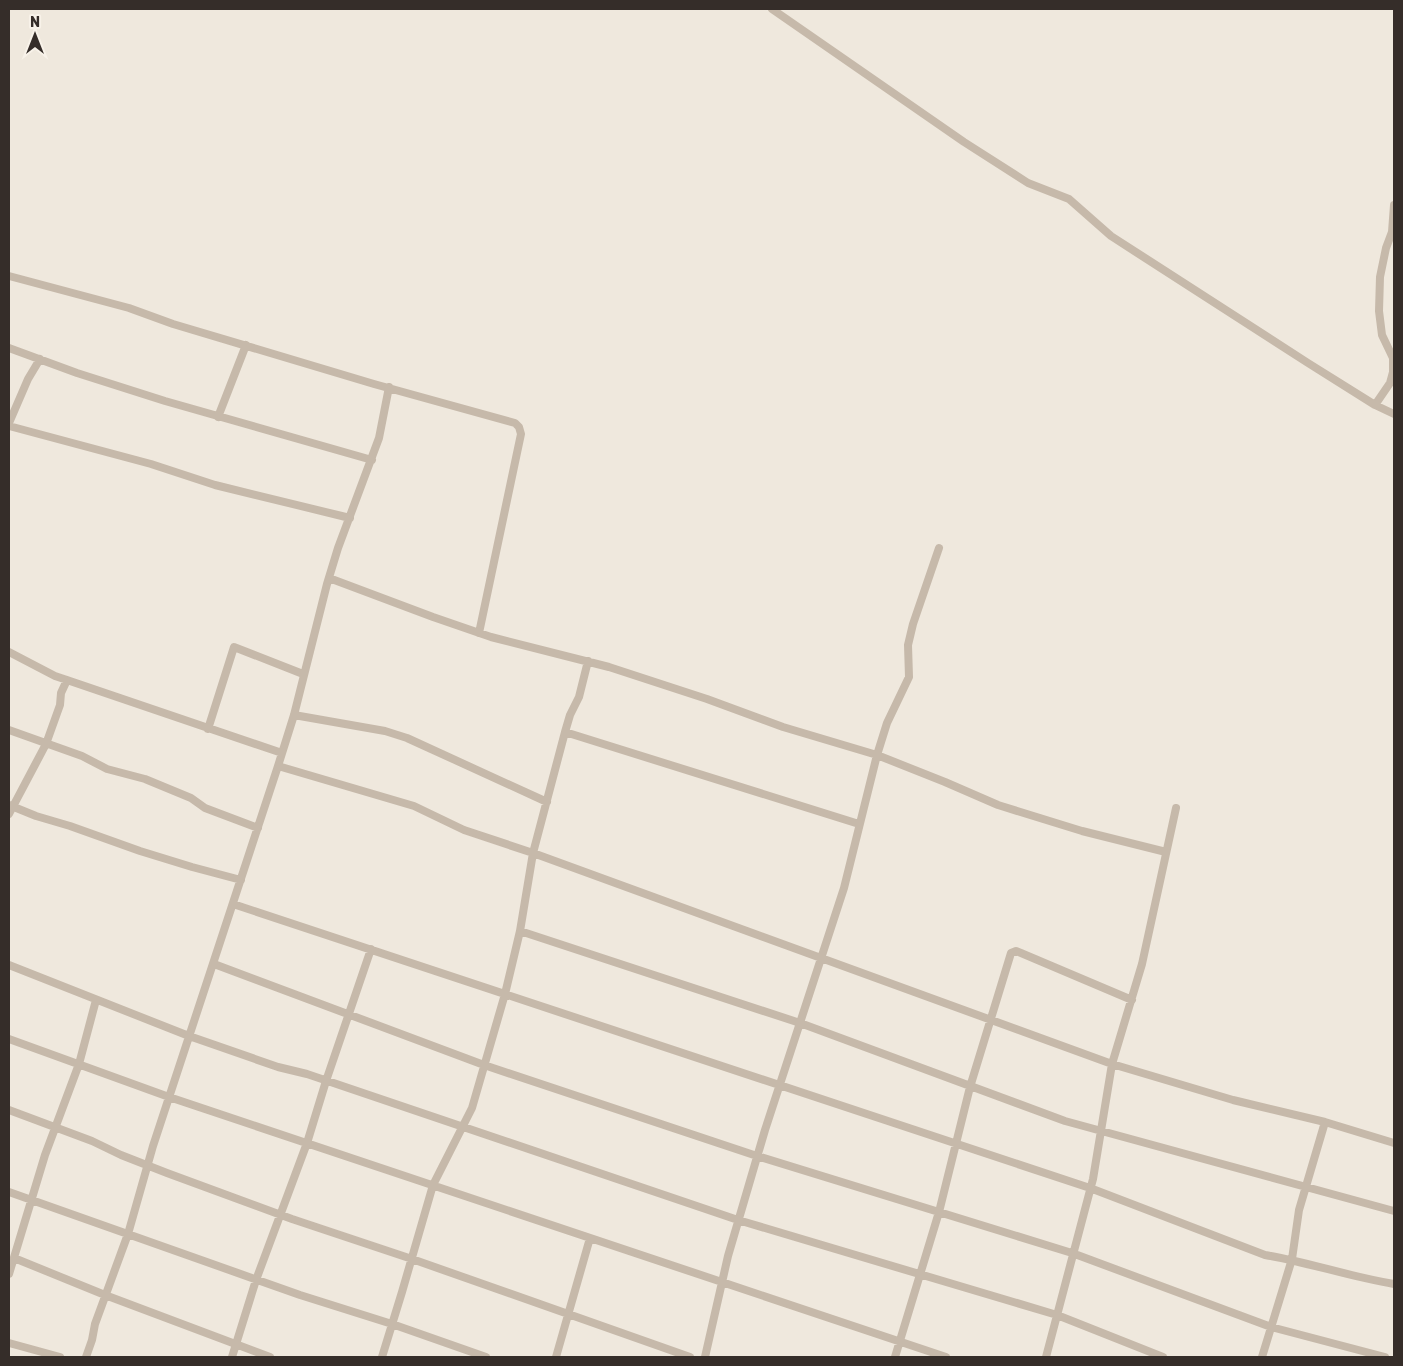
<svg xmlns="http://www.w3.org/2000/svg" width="1403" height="1366" font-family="Rubik,sans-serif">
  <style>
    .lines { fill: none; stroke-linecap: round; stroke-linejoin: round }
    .minor { stroke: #c6b9aa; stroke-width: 8 }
  </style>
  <rect width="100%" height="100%" fill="#efe8dd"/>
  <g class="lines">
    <!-- minor -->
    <path class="minor" d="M772 9 964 142 1028 183 1069 199 1111 236 1308 363 1375 405 1394 414
      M9 276 129 308 173 324 374 384 515 423 519 427 521 434 479 633
      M9 348 77 373 165 401 372 460
      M389 387 379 438 338 548 327 584 294 715 278 766 414 806 464 830 533 853 1112 1064 1233 1100 1325 1122 1394 1143
      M1375 405 1390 383 1393 372V358L1382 335 1379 311 1380 277 1386 248 1392 232 1394 205
      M218 417 246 345
      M9 423 28 379 40 359
      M9 426 151 464 215 485 350 518
      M329 578 433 617 491 637 609 667 707 699 783 727 877 755 945 782 998 805 1082 831 1166 852
      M9 652 55 676 67 680 61 693 60 705 46 744 9 814
      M67 680 282 753
      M294 715 385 731 407 738 547 802
      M208 729 234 647 303 674
      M9 730 82 756 107 769 145 779 191 798 205 808 258 828
      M565 732 859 824
      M9 805 36 816 70 826 140 851 192 867 241 880
      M233 904 1090 1188 1265 1255C1308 1262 1350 1277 1394 1284
      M520 931 800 1023 1065 1121 1394 1211
      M214 964 484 1065 757 1156 1072 1253 1271 1327 1385 1357
      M9 965 189 1036 278 1067 307 1074 738 1220 1057 1315 1163 1357
      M9 1039 169 1097 946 1357
      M9 1110 92 1141 121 1155 167 1173 292 1219 412 1259 690 1357
      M9 1192 300 1295 392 1324 486 1357
      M14 1258 105 1295 270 1357
      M9 1274 45 1155 79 1064 96 1000
      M9 1343 60 1357
      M86 1357 92 1340 95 1324 128 1234 153 1146 278 766
      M232 1357 256 1280 307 1143 326 1081 371 949
      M382 1357 402 1292 433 1185 472 1108 505 994 520 931 533 853 565 732 570 715 579 697 588 661
      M556 1357 590 1238
      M705 1357 728 1256 765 1130 844 888 877 755 887 723 909 677 908 645 913 624 939 548
      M895 1357 939 1212 970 1087 1011 953 1016 951 1021 953 1132 1000
      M1046 1357 1093 1179 1112 1064 1142 964 1176 808
      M1262 1357 1292 1259 1299 1210 1325 1122"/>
  </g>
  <!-- border -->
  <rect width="1403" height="1366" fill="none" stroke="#352d29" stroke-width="20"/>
  <!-- north arrow -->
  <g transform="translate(35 35)" stroke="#f8f2e9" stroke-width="4" paint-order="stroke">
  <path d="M0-4L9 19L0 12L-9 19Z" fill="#352d29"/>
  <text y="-8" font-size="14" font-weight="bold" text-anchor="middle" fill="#352d29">N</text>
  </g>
</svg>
